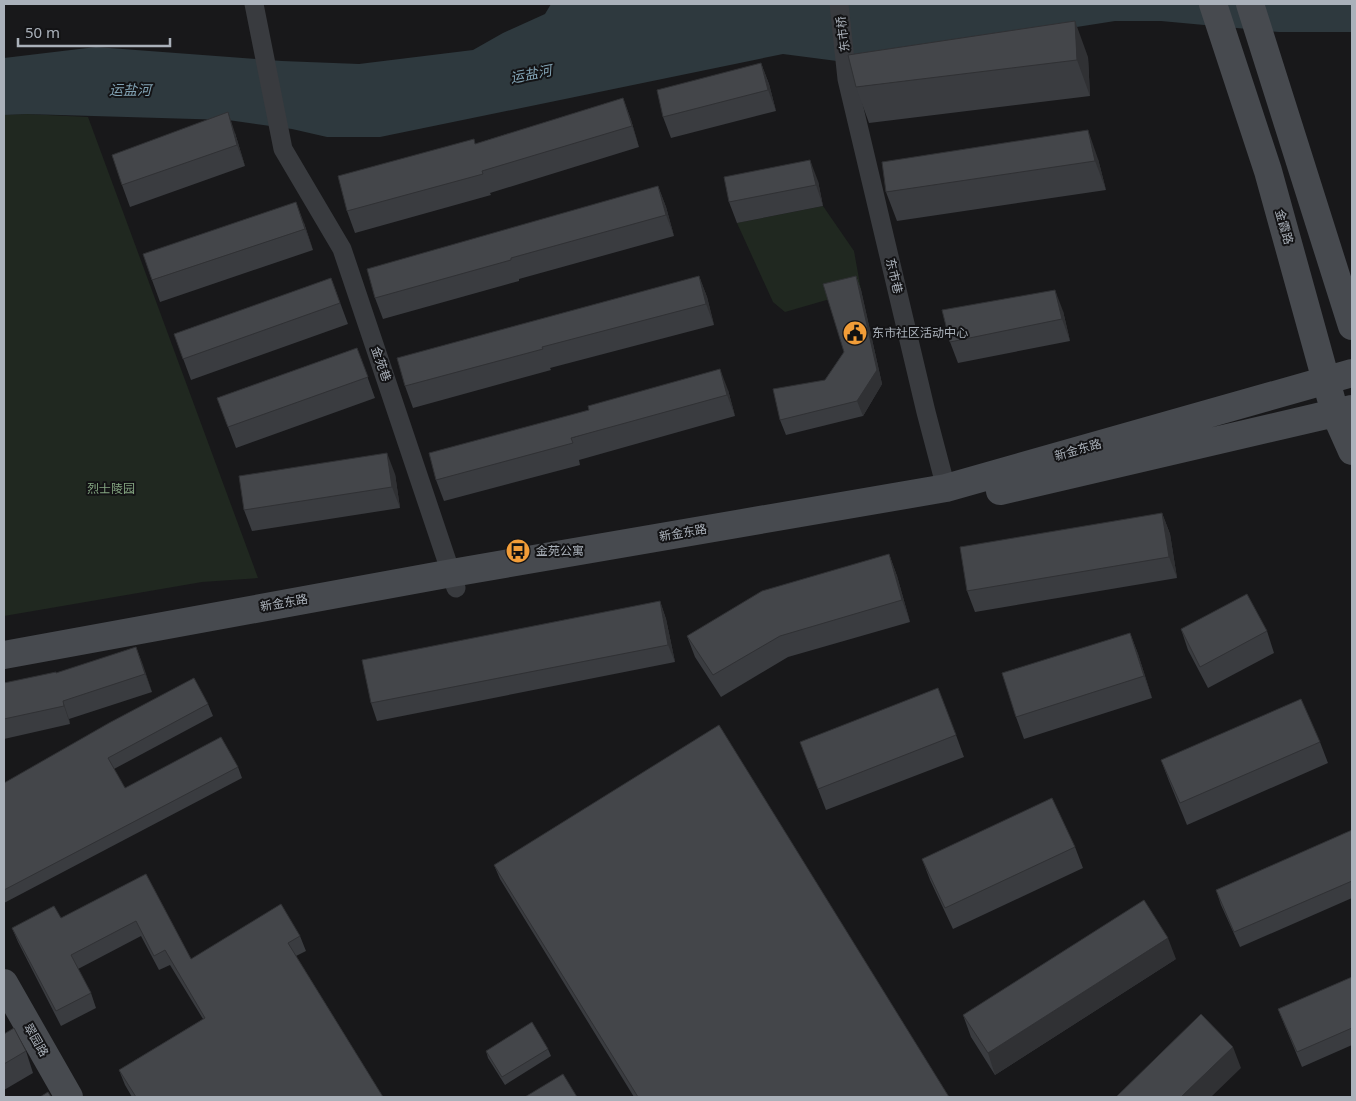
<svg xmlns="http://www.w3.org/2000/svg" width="1356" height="1101" font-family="'Noto Sans','Noto Sans SC',sans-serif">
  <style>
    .green { fill: #202820 }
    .water { fill: #2e393e }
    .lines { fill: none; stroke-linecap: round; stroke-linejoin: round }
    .street { stroke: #393b3f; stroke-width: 19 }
    .secondary { stroke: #474a4f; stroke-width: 28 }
    .wall { fill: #3a3c40 }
    .shaded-wall { fill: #303134 }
    .building { fill: #44464a; stroke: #303134 }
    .labels { text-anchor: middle; stroke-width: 4; stroke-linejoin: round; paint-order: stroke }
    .street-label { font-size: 12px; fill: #aab1ba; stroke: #131315 }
    .poi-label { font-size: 12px; fill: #aab1ba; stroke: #131315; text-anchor: start }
    .park-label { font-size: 12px; fill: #84a581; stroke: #131315 }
    .water-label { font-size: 14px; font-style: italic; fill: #82a3b4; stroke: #131315 }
  </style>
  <rect width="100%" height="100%" fill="#18181a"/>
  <!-- green -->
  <path class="green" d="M26 114 88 117 258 578 202 582 4 616V115Z
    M823 206 854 251 861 290 785 312 773 302 737 223Z"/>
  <!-- water -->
  <path class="water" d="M551 4H1352V32H1279L1161 21H1115L885 57 837 61 783 54 380 137H327L292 129 228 120 26 114 4 115V58L96 47 282 61 359 64 473 50 503 33 545 14Z"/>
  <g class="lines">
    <!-- street -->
    <path class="street" d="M254 4 283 149 342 249 456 588
      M839 4 847 79 926 412 946 488"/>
    <!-- secondary -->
    <path class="secondary" d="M1213 4 1268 171 1335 413 1352 451
      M1250 4 1352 326
      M1000 491 1352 409
      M4 655 452 573 946 488 1352 373
      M4 983 69 1097"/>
  </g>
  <!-- wall -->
  <path class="wall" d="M1088 57 1090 96 869 123 856 87Z
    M761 63 769 84 776 111 671 138 663 117Z
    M623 98 631 120 639 147 490 193 491 195 355 233 347 211 475 144Z
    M235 133 245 166 130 207 122 185Z
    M1098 159 1106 190 897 221 886 192Z
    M818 181 823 206 737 223 729 202Z
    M658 186 666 207 674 236 519 279V281L383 319 375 298Z
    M304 223 313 250 160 302 152 280Z
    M699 276 707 297 714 325 550 368 551 370 413 408 405 386Z
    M856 276 861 290 882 384 863 416 786 435 780 420 825 380 844 352Z
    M331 278 348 324 191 380 174 334Z
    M1063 311 1070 341 958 363 950 342Z
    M357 348 375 398 236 448 217 398Z
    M728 390 735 416 579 460 580 465 444 501 436 480Z
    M395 474 400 508 252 531 244 510Z
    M1162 513 1170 534 1177 578 975 612 967 591Z
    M889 554 897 576 910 622 788 657 721 697 695 657 687 636Z
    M660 601 666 619 675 662 377 721 371 703Z
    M1181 629 1267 631 1274 653 1208 688 1188 650Z
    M1130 633 1138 654 1152 698 1024 739 1016 717Z
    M136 647 152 692 69 719 70 724 4 739V683L57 673Z
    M208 704 213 716 114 769 125 788 238 767 242 778 4 903V783Z
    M956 735 964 757 826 810 800 742Z
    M1320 742 1328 763 1187 825 1169 781 1161 760Z
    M1352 830V898L1240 947 1221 905 1216 890Z
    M1075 847 1083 868 953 929 930 880 922 859Z
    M494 865 949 1097H634L500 879Z
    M146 874 191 959 300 936 306 951 296 956 383 1097H132L125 1085 119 1070 203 1019 170 965 159 970 141 936 78 969 91 993 96 1008 61 1026 18 942 12 928 61 918Z
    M1176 959 995 1075 971 1037 963 1015Z
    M1352 977V1045L1302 1067 1284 1024 1278 1009Z
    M4 1034 26 1051 33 1073 4 1090Z
    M548 1049 551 1056 505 1085 488 1058 486 1051Z"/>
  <!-- shaded-wall -->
  <path class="shaded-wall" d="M1075 21 1088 57 1090 96 1077 60Z
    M761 63 769 84 776 111 768 90Z
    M623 98 631 120 639 147 632 126Z
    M228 112 235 133 245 166 237 145Z
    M1088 130 1098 159 1106 190 1095 161Z
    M810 160 818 181 823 206 816 185Z
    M658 186 666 207 674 236 666 215Z
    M296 202 304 223 313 250 305 229Z
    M699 276 707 297 714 325 706 304Z
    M856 276 861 290 882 384 863 416 857 401Z
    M1055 290 1063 311 1070 341 1062 319Z
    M720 369 728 390 735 416 727 395Z
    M387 453 395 474 400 508 392 487Z
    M1162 513 1170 534 1177 578 1169 557Z
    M889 554 897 576 910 622 902 600Z
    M660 601 666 619 675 662 668 645Z
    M1130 633 1138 654 1152 698 1144 676Z
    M136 647 143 665 152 692 145 674Z
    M63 701 69 719 70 724 64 706Z
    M1168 938 1176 959 995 1075 988 1053Z
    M1233 1047 1241 1068 1211 1097H1181Z"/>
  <!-- building -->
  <path class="building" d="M1075 21 1077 60 856 87 848 55Z
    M761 63 768 90 663 117 657 90Z
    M623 98 632 126 482 171 483 174 347 211 338 176 474 139 475 144Z
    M228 112 237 145 122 185 112 155Z
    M1088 130 1095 161 886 192 882 162Z
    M810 160 816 185 729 202 724 177Z
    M658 186 666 215 511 258V260L375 298 367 269Z
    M296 202 305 229 152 280 143 254Z
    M699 276 706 304 542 347 543 349 405 386 397 358Z
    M856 276 877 370 857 401 780 420 773 389 825 380 844 352 823 284Z
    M331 278 340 303 183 359 174 334Z
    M1055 290 1062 319 950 342 942 310Z
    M357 348 368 377 228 427 217 398Z
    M720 369 727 395 571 438 573 443 436 480 429 453 589 410 588 406Z
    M387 453 392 487 244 510 239 476Z
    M1162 513 1169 557 967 591 960 547Z
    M889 554 902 600 780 636 713 675 687 636 762 591Z
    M1247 594 1267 631 1200 667 1181 629Z
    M660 601 668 645 371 703 362 660Z
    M1130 633 1144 676 1016 717 1002 673Z
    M136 647 145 674 63 701 64 706 4 719V683L56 672V673Z
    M194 678 208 704 108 758 125 788 221 737 238 767 4 890V783L109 723Z
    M938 688 956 735 818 789 800 742Z
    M1301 699 1320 742 1180 803 1161 760Z
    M719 725 949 1097H638L494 865Z
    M1052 798 1075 847 945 908 922 859Z
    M1352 830V881L1234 932 1216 890Z
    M146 874 191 959 281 904 300 936 288 943 383 1097H136L119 1070 205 1018 165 950 154 956 136 921 71 955 91 993 56 1011 12 928 54 906 61 918Z
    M1144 900 1168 938 988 1053 963 1015Z
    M1352 977V1028L1297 1052 1278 1009Z
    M1201 1014 1233 1047 1181 1097H1116Z
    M532 1022 548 1049 502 1077 486 1051Z
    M14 1028 26 1051 4 1064V1034Z
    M563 1074 577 1097H525Z
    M48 1092 51 1097H40Z"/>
  <!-- icons -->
  <defs>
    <symbol id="civic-disc" viewBox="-11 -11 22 22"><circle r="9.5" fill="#f29d38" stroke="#131315"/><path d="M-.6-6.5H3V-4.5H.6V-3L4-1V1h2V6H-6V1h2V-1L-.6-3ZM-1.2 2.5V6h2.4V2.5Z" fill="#111"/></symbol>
    <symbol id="bus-disc" viewBox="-11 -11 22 22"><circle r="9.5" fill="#f29d38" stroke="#131315"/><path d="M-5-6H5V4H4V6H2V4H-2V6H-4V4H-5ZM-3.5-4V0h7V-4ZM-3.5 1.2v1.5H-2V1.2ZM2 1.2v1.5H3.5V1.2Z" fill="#111"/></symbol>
  </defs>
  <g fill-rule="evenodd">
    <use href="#civic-disc" x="841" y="319" width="28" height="28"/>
    <use href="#bus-disc" x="504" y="537" width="28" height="28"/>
  </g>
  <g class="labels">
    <!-- street labels -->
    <g class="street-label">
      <text transform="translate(843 34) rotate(-97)" y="4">东市桥</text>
      <text transform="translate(1284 227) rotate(74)" y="4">金霞路</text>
      <text transform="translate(894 276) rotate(77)" y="4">东市巷</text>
      <text transform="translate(381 364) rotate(71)" y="4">金苑巷</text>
      <text transform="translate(1078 450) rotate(-16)" y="4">新金东路</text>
      <text transform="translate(683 533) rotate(-10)" y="4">新金东路</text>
      <text transform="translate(284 603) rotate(-10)" y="4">新金东路</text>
      <text transform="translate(36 1040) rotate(60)" y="4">翠园路</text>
    </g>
    <!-- poi labels -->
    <g class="poi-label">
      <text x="872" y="337">东市社区活动中心</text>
      <text x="536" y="555">金苑公寓</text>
    </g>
    <!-- park labels -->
    <g class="park-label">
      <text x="111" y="493">烈士陵园</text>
    </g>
    <!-- water labels -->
    <g class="water-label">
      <text transform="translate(531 74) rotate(-11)" y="5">运盐河</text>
      <text x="130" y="95">运盐河</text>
    </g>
  </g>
  <!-- border -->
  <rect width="1356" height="1101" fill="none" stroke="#aab1ba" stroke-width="10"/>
  <!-- scale -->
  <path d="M18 38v8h152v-8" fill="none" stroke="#aab1ba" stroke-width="2.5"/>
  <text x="25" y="38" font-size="15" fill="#aab1ba" stroke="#131315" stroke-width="4" paint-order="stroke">50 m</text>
</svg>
